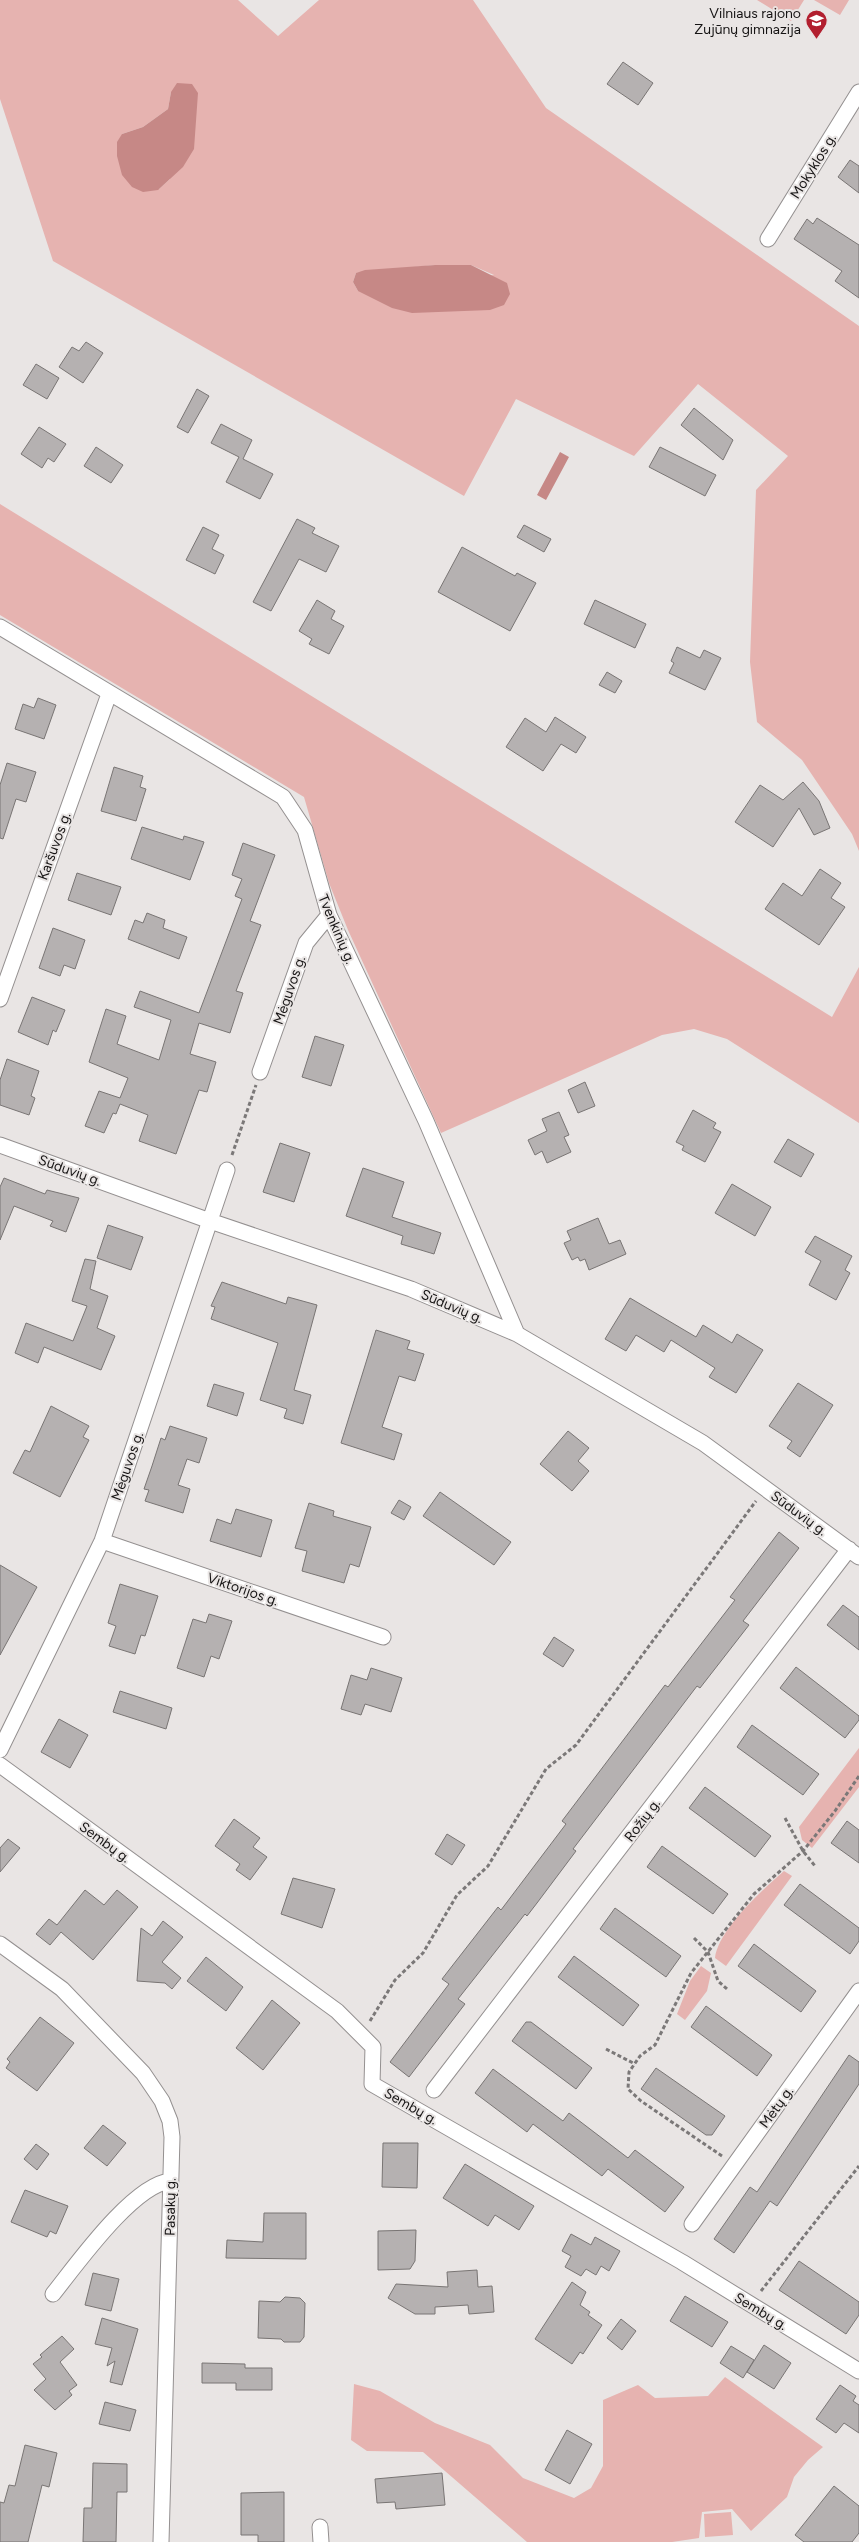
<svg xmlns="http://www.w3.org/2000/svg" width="859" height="2542" font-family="Figtree,sans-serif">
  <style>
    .green { fill: #e6b3b0; fill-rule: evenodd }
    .water { fill: #c68886 }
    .building { fill: #b5b1b1; stroke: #797574 }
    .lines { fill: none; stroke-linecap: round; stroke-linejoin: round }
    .street-casing { stroke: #949090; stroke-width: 17 }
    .path { stroke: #7b7878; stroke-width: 3; stroke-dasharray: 4 2.5; stroke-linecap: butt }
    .street { stroke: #fff; stroke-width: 15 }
    .labels { text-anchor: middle; stroke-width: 4; stroke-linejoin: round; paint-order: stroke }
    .poi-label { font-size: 14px; fill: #161414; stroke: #e9e5e4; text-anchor: end }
    .street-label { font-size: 14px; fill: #161414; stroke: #e9e5e4 }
  </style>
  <rect width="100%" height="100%" fill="#e9e5e4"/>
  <!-- green -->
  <path class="green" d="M0 0H238L278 36 319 0H473L546 108 859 326V851L852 834 802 760 757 722 750 662 756 490 788 456 698 384 634 456 516 399 464 496 53 261 0 99ZM171 92 170 179 159 189 122 134 143 127 168 109ZM435 265H471L494 275 358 291 353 282 356 273Z
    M757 0H804L791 21Z
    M814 0H849L840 15Z
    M0 504 832 1017 859 967V1123L727 1039 694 1029 662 1035 441 1133 348 930 329 883 304 797 0 615Z
    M859 1748V1787L812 1848 802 1840 799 1827Z
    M784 1871 792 1876 726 1966 715 1958C718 1930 763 1889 784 1871Z
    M701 1966 711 1973 707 1991 685 2020 677 2014 690 1981Z
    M725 2377 823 2447 808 2460 794 2477 787 2497 751 2531 732 2509 702 2512 699 2538 672 2542H527L423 2452 367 2451 351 2440 354 2384 380 2391 435 2423 490 2445 523 2478 574 2498 591 2488 603 2466V2400L638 2385 655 2398 708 2396Z
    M731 2512 733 2535 705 2537 704 2514Z"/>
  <!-- water -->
  <path class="water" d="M177 83 192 84 198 93 194 149 183 167 158 190 143 192 132 187 122 175 117 156V142L122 134 143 127 168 109 171 92Z
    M435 265H471L507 283 510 294 504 305 490 310 412 313 392 308 358 291 353 282 356 273 365 270Z
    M560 452 569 457 546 500 537 495Z"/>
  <!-- building -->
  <path class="building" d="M623 62 653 83 638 105 607 84Z
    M850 160 859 166V193L838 177Z
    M817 218 859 245V298L835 281 842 271 794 239 807 219 813 224Z
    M86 342 103 353 83 383 59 367 72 347 79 351Z
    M36 364 59 378 47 399 23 385Z
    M197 389 209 396 188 433 177 427Z
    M694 408 733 440 723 460 681 425Z
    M221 424 252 440 243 459 273 474 260 499 226 482 239 457 211 443Z
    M39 427 66 444 54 462 48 458 42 468 21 454Z
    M96 447 123 465 111 483 84 466Z
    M660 447 716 475 705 496 649 467Z
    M297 519 315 528 312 533 339 546 326 572 299 559 271 611 253 602Z
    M524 525 551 539 544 552 517 537Z
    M203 527 219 535 212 549 224 555 215 574 186 560Z
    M462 547 515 576 517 573 536 583 510 631 438 592Z
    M317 600 335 611 331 619 344 626 329 654 309 644 312 639 299 631Z
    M595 600 646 624 635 648 584 624Z
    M677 647 700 658 704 650 721 658 705 690 669 673 674 663 671 661Z
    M607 672 622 681 615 693 599 685Z
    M38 698 56 705 44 739 15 729 23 704 34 708Z
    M555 717 586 737 576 753 561 744 543 771 506 747 525 718 546 732Z
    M7 763 36 772 26 802 16 799 3 839 0 838V785Z
    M114 767 143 776 140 787 146 789 136 821 101 811Z
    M803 782 819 801 830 828 814 835 799 808 773 847 735 822 760 785 783 800Z
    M142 827 183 840 184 836 204 842 190 880 131 859Z
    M243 843 275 855 250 921 261 925 236 991 243 993 230 1033 199 1023 190 1054 216 1062 207 1092 199 1090 176 1154 139 1141 148 1115 120 1104 116 1114 113 1113 104 1133 85 1126 99 1091 120 1098 128 1078 89 1062 106 1009 126 1016 117 1044 159 1060 171 1020 134 1007 140 991 199 1013 242 899 235 896 242 879 232 875Z
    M820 869 841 883 831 898 845 907 819 945 765 909 783 883 802 896Z
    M77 873 121 887 111 915 68 900Z
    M147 913 165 920 163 928 187 937 179 959 128 939 135 920 143 923Z
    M53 928 85 940 75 969 64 965 60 976 39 968Z
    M32 997 65 1010 56 1032 53 1030 48 1045 18 1032Z
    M315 1036 344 1045 331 1086 302 1077Z
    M7 1059 39 1071 31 1096 35 1098 29 1115 0 1105V1080Z
    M585 1082 595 1106 578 1113 568 1090Z
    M693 1110 716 1123 713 1128 721 1132 705 1162 682 1150 684 1146 676 1142Z
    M559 1112 569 1135 564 1137 571 1152 547 1163 542 1151 535 1155 528 1140 547 1131 542 1119Z
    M788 1139 814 1154 801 1177 774 1162Z
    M280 1143 310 1153 294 1202 263 1192Z
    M363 1168 404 1182 392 1217 441 1233 434 1254 401 1244 403 1236 346 1216Z
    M4 1178 45 1194 47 1190 79 1198 66 1232 50 1226 53 1221 14 1206 0 1240V1187Z
    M732 1184 771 1207 755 1236 715 1213Z
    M598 1218 609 1244 620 1240 626 1254 589 1270 585 1259 580 1261 578 1257 572 1260 564 1243 571 1240 567 1231Z
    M108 1225 143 1237 131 1270 97 1258Z
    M815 1236 852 1256 845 1270 850 1273 836 1300 809 1285 821 1261 805 1252Z
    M85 1259 96 1261 90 1289 108 1296 97 1328 115 1336 101 1370 44 1347 38 1363 15 1353 26 1323 73 1341 87 1306 72 1301Z
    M222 1282 286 1304 288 1297 317 1305 294 1390 311 1395 303 1424 284 1418 287 1409 260 1400 278 1343 211 1319 215 1307 211 1306Z
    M630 1298 696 1337 703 1325 732 1343 737 1334 763 1350 736 1393 709 1377 715 1368 671 1340 664 1352 636 1335 626 1351 605 1339Z
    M376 1330 410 1341 407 1349 424 1354 415 1381 399 1376 382 1427 402 1434 394 1460 341 1443Z
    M798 1383 833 1405 800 1457 787 1448 792 1441 769 1426Z
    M214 1384 244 1393 237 1416 207 1406Z
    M51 1406 89 1426 83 1437 89 1440 60 1497 13 1473 25 1450 30 1452Z
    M170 1426 207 1438 199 1463 187 1459 178 1485 190 1489 183 1513 145 1501 149 1490 144 1489 152 1466 161 1438 165 1440Z
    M568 1431 589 1448 578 1461 589 1471 572 1491 540 1464Z
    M440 1492 511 1542 494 1565 423 1516Z
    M399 1500 411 1507 404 1520 391 1513Z
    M309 1503 334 1511 333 1516 371 1527 359 1567 350 1564 344 1583 302 1571 307 1551 295 1548Z
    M236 1509 272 1520 261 1557 210 1541 217 1519 231 1524Z
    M779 1532 799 1548 743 1621 749 1625 700 1688 697 1686 573 1849 576 1851 537 1903 527 1916 525 1914 458 1999 465 2004 409 2077 390 2062 449 1984 442 1979 498 1907 501 1910 566 1824 562 1821 665 1685 668 1687 735 1600 730 1597Z
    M0 1565 37 1587 0 1655Z
    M120 1584 158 1596 145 1636 141 1635 135 1654 109 1646 116 1626 108 1623Z
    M843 1605 859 1617V1650L827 1625Z
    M209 1614 232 1621 219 1659 211 1656 204 1677 177 1668 193 1619 206 1623Z
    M554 1637 574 1650 563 1667 543 1654Z
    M796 1667 859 1716V1720L845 1738 780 1688Z
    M371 1668 402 1678 391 1712 365 1704 361 1715 341 1709 351 1675 367 1680Z
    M120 1691 172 1708 166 1729 113 1712Z
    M59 1719 88 1735 70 1768 41 1752Z
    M752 1725 819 1774 803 1795 737 1747Z
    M705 1787 771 1836 755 1857 689 1808Z
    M234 1819 260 1838 253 1847 267 1857 250 1880 236 1870 240 1864 215 1846Z
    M847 1821 859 1830V1863L831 1843Z
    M447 1834 465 1845 452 1865 435 1854Z
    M8 1839 20 1848 0 1872V1848Z
    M662 1846 728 1894 713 1914 647 1867Z
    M293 1878 335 1889 322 1928 281 1914Z
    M800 1884 859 1928V1941L850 1954 784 1905Z
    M85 1890 104 1905 117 1890 138 1907 93 1960 61 1932 50 1945 36 1934 49 1919 57 1925Z
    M615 1908 681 1956 666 1977 600 1929Z
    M163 1921 183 1937 162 1962 181 1978 172 1989 165 1983 137 1981 141 1928 152 1936Z
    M754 1944 816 1991 801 2012 738 1966Z
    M574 1956 639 2005 623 2026 558 1977Z
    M206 1957 243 1987 226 2011 187 1981Z
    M272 2000 300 2023 263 2070 236 2048Z
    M706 2006 772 2055 757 2076 691 2027Z
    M40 2017 74 2043 37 2091 6 2068 10 2062 7 2059Z
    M526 2022H531L592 2068 576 2089 512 2041Z
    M849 2055 859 2062V2084L777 2206 770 2201 734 2253 714 2239 750 2187 757 2192Z
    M656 2068 725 2116 712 2135H706L641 2089Z
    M493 2069 563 2121 569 2113 628 2158 635 2150 684 2187 665 2212 608 2169 602 2176 533 2124 527 2132 475 2093Z
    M103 2125 126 2143 107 2166 84 2148Z
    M383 2143H418L417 2188 382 2187Z
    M36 2144 49 2154 37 2170 24 2159Z
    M465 2164 534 2206 519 2230 495 2215 488 2226 443 2198Z
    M25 2190 68 2206 56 2234 50 2231 47 2237 11 2222Z
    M264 2213H306V2259L226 2258 227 2240 263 2242Z
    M416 2230 415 2261 410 2269 378 2270V2231Z
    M571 2234 591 2245 595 2237 620 2251 609 2271 601 2266 596 2275 586 2269 581 2276 565 2267 571 2256 562 2251Z
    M799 2261 859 2302V2315L846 2334 779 2290Z
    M477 2270 478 2287 492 2286 494 2312 469 2314 468 2305 435 2307V2314H415L388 2298 396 2284 448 2287 447 2272Z
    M93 2273 119 2279 111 2311 85 2305Z
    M572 2282 586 2292 580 2305 590 2312 588 2315 602 2325 583 2354 580 2352 572 2364 535 2339Z
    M685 2296 728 2322 712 2347 670 2321Z
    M285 2297 300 2298 305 2303 304 2337 300 2342H284L281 2339 258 2338 259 2301 280 2302Z
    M102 2318 138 2329 122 2385 110 2382 115 2361 107 2366 112 2348 95 2344Z
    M621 2319 636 2331 622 2350 607 2338Z
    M62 2336 74 2349 60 2362 77 2385 69 2391 72 2395 55 2410 34 2390 46 2379 33 2364 42 2357 40 2355Z
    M764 2345 791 2363 774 2389 747 2372Z
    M731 2346 754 2360 743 2378 720 2363Z
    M202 2363 245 2364V2368H272V2390H236V2383H202Z
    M840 2385 856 2396 853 2401 859 2405V2433L844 2423 836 2433 816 2419Z
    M105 2402 136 2410 130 2431 99 2424Z
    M567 2430 592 2444 570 2484 545 2470Z
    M25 2445 57 2453 49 2487 42 2485 28 2542H0V2502L4 2503 9 2485 15 2486Z
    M93 2463 127 2464V2492H117L116 2542H83L84 2508H92Z
    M442 2473 445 2505 396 2509 395 2502 377 2503 375 2479Z
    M834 2486 859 2506V2533L852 2542H804L795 2535Z
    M284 2492V2542H258V2535H241V2493Z"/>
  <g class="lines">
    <defs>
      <path id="street" d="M768 239 859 92
        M0 627 283 797 305 830 329 915 426 1121 517 1334
        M0 999 109 694
        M260 1072 306 943 329 915
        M0 1145 210 1221 411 1289 517 1334 703 1443 859 1557
        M102 1541 383 1637
        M0 1750 102 1541 227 1170
        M0 1765 337 2011 373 2047 372 2084 682 2262 859 2371
        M0 1944 62 1989 143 2073 162 2101 170 2121 172 2137 161 2542
        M434 2090 849 1549
        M692 2224 859 1991
        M53 2294C77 2264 133 2185 170 2181
        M320 2527 321 2542"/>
    </defs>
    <!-- street casing -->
    <use href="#street" class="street-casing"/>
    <!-- path -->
    <path class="path" d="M232 1155 256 1085
      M785 1818 803 1851 815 1866
      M694 1938 708 1952 718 1981 727 1989
      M370 2021 395 1980 423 1953 457 1895 488 1866 546 1769 576 1745 756 1501
      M606 2049 635 2064
      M722 2156 641 2101 628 2089 629 2072 640 2056 655 2045 691 1973 754 1894 803 1851 835 1811 859 1776
      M761 2291 859 2166"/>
    <!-- street -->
    <use href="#street" class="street"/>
  </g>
  <!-- icons -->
  <defs>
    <symbol id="school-pin" viewBox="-11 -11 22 30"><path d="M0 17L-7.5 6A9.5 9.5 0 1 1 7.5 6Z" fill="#b21f2f" stroke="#e9e5e4"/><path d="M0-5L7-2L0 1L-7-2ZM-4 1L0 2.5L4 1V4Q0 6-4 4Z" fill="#fff"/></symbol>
  </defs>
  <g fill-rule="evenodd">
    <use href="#school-pin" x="804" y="8" width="25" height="34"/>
  </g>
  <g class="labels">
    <!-- poi labels -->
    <g class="poi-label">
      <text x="801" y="18">Vilniaus rajono<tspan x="801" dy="16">Zujūnų gimnazija</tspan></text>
    </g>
    <!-- street labels -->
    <g class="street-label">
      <text transform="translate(813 166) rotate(-58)" y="5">Mokyklos g.</text>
      <text transform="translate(54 846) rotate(-70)" y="5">Karšuvos g.</text>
      <text transform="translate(337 929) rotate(67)" y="5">Tvenkinių g.</text>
      <text transform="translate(289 990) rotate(-71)" y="5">Mėguvos g.</text>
      <text transform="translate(70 1170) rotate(20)" y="5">Sūduvių g.</text>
      <text transform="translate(452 1306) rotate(23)" y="5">Sūduvių g.</text>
      <text transform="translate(127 1466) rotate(-71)" y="5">Mėguvos g.</text>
      <text transform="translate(799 1513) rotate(36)" y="5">Sūduvių g.</text>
      <text transform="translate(243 1589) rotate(19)" y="5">Viktorijos g.</text>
      <text transform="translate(642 1820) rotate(-53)" y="5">Rožių g.</text>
      <text transform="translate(105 1842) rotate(36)" y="5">Sembų g.</text>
      <text transform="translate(411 2106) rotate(30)" y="5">Sembų g.</text>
      <text transform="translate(776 2107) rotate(-54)" y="5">Mėtų g.</text>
      <text transform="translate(170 2207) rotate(-89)" y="5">Pasakų g.</text>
      <text transform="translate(761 2311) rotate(31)" y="5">Sembų g.</text>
    </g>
  </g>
</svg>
